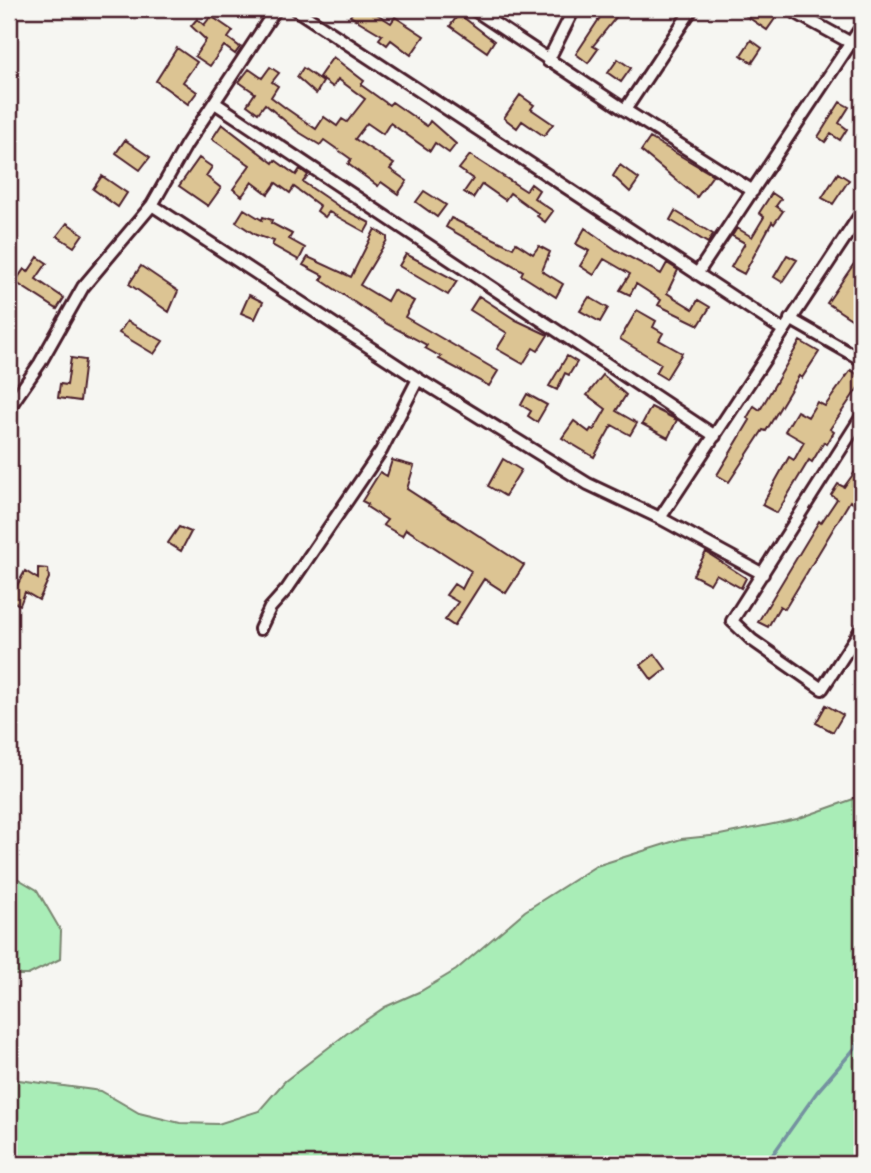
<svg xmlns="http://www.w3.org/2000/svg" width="871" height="1173" font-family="Mynerve,sans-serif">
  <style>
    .green { fill: #a9edb7; stroke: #7a8671; stroke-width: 2 }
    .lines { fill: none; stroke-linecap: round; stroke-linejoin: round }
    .stream { stroke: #7492a0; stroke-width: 3.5 }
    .building { fill: #dcc493; stroke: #4a1f2b; stroke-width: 2 }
    .minor-casing { stroke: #4a1f2b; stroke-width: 16 }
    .minor { stroke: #f6f6f2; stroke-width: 10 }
  </style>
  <rect width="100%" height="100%" fill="#f6f6f2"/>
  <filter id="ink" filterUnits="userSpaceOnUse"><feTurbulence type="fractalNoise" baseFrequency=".0143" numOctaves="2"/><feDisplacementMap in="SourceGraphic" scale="14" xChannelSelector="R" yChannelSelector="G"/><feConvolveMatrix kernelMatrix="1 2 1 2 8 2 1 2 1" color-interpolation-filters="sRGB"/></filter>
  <g filter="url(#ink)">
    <!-- green -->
    <path class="green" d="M862 796V1164H9L11 1079 101 1091 139 1113 180 1123 218 1124 259 1111 285 1081 350 1031 385 1007 421 991 456 970 525 911 596 866 681 839 720 835 797 819Z
      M10 874 37 890 61 931 60 959 28 975H9Z"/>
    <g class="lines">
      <!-- stream -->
      <path class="stream" d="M766 1164 817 1092 862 1040"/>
    </g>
    <!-- building -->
    <path class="building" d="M355 9H369L391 23 395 17 424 36 411 55 391 40 387 45 379 39 382 35 350 16Z
      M591 9H606L617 16 593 46 598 49 588 63 576 54 601 16Z
      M736 9H774L779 13 767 30Z
      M459 14 494 41 487 52 450 26Z
      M211 16 233 31 228 38 240 47 235 54 224 46 210 66 195 56 206 40 191 26 197 19 204 25Z
      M751 40 762 48 752 63 741 55Z
      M177 48 197 62 183 82 197 92 188 104 156 81Z
      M333 57 364 81 361 85 389 105 392 102 427 126 430 121 456 144 449 153 435 143 430 151 390 123 383 134 367 123 355 139 394 164 390 169 407 181 398 194 381 182 378 186 348 164 351 159 324 140 320 145 297 131 265 104 258 113 247 105 255 93 239 82 249 69 262 78 270 67 279 73 272 82 278 86 271 97 287 109 316 129 324 117 337 126 342 119 347 122 365 99 338 79 333 87 319 77Z
      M618 59 631 68 621 82 608 73Z
      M303 68 323 82 316 94 297 77Z
      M520 95 534 105 531 109 553 124 544 136 522 121 517 128 504 118Z
      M840 102 849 107 839 123 847 129 840 140 831 134 825 142 818 137Z
      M222 124 273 163 275 160 296 175 300 169 308 175 303 182 341 208 370 223 365 232 329 212 325 217 317 211 320 206 294 187 290 193 276 183 268 194 252 182 242 196 233 189 250 165 212 139Z
      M650 138 713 175 697 197 641 151Z
      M125 140 150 157 140 170 116 153Z
      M470 155 526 191 531 184 539 190 534 198 553 211 545 222 537 216 539 214 510 193 505 200 482 184 473 198 464 192 473 179 459 169Z
      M199 158 212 167 206 176 221 188 208 206 179 186Z
      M620 165 639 179 630 192 613 176Z
      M838 173 849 180 833 204 822 198Z
      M102 176 127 193 118 207 93 189Z
      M424 191 446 205 437 217 416 202Z
      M772 193 781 199 776 206 783 211 774 224 772 222 744 274 731 267 745 243 732 236 737 228 752 237 764 217 759 213Z
      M244 209 262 220 263 217 272 220 271 223 292 234 289 239 305 248 299 260 272 245 274 241 256 235 236 222Z
      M675 211 713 234 708 243 670 220Z
      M451 218 513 248 516 243 533 254 539 246 550 252 542 271 563 284 556 297 521 275 523 271 446 227Z
      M67 223 83 234 74 247 57 236Z
      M585 228 616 250 661 274 667 263 678 270 667 293 693 309 698 300 710 307 699 325 658 305 661 300 636 284 630 295 620 290 630 274 604 259 594 275 580 266 589 251 576 244Z
      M375 229 387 237V240L360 285 387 301 393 290 414 301 405 317 498 371 489 386 439 359 441 357 425 348 427 345 387 324 321 280 324 276 303 265 308 257 351 277Z
      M862 252V312L856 322 827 303Z
      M406 254 457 281 448 295 399 266Z
      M787 255 797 260 782 282 774 277Z
      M38 257 47 263 36 279 64 298 57 309 15 282 24 269 28 272Z
      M141 266 178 291 169 312 129 284Z
      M249 295 263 302 255 319 241 313Z
      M479 296 516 320 548 335 538 351 533 348 523 364 497 349 507 333 470 310Z
      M589 297 608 308 600 322 580 311Z
      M637 310 656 321 653 327 663 333 659 340 682 353 666 379 656 373 661 364 620 339Z
      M127 321 163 341 154 354 119 333Z
      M800 341 819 352 802 378 799 376 766 431 763 430 729 482 717 475 750 420 747 418 754 406 760 410Z
      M567 356 577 362 569 375 565 373 557 390 549 386Z
      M71 358 85 360 80 401 58 398 60 384 67 385Z
      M851 370 862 378V382L830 429 834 432 827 444 824 442 812 462 809 460 777 513 762 505 789 457 794 460 804 442 785 431 797 411 808 417 817 402 825 406Z
      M603 375 626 395 616 411 637 423 630 435 612 425 594 457 562 438 574 421 589 432 591 429 594 430 606 409 587 395Z
      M527 394 547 405 537 422 528 416 531 411 521 405Z
      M651 407 677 420 668 438 642 424Z
      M503 459 521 470 505 496 488 486Z
      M392 460 414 466 407 489 524 565 506 593 484 579 454 626 445 620 458 602 446 595 454 584 462 589 471 571 406 529 402 536 383 525 387 520 367 507 368 504 362 501 380 472 387 476Z
      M862 462V480L854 493 862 499V510L850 501 785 609 780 606 768 627 758 622 819 521 821 523 837 499 831 495 838 484 844 487Z
      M179 527 191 532 181 551 168 543Z
      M706 552 746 578 741 588 716 574 710 584 693 575Z
      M38 568 48 569 49 578 39 600 25 592 20 605 9 600 25 571 38 579Z
      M655 654 666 669 652 680 641 665Z
      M826 705 843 715 833 732 816 723Z"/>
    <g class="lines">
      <defs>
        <path id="minor" d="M295 9 783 330
          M473 9 625 110
          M692 9 625 110 753 191
          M789 9 851 43
          M548 61 574 9
          M215 103 715 436
          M152 205 418 379 588 484 660 518 763 574
          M697 274 862 26
          M790 319 862 360
          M9 408 40 363 83 287 152 205 186 145 276 9
          M862 416 732 621 752 640 822 689 862 628
          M660 518 862 212
          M260 629 270 608 287 589 381 451 418 379"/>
      </defs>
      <!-- minor casing -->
      <use href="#minor" class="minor-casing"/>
      <!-- minor -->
      <use href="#minor" class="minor"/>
    </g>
  </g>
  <!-- margin -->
  <rect width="871" height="1173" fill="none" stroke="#f6f6f2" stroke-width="35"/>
  <rect x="18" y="18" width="836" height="1138" fill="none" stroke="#4a1f2b" stroke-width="2.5" filter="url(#ink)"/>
</svg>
